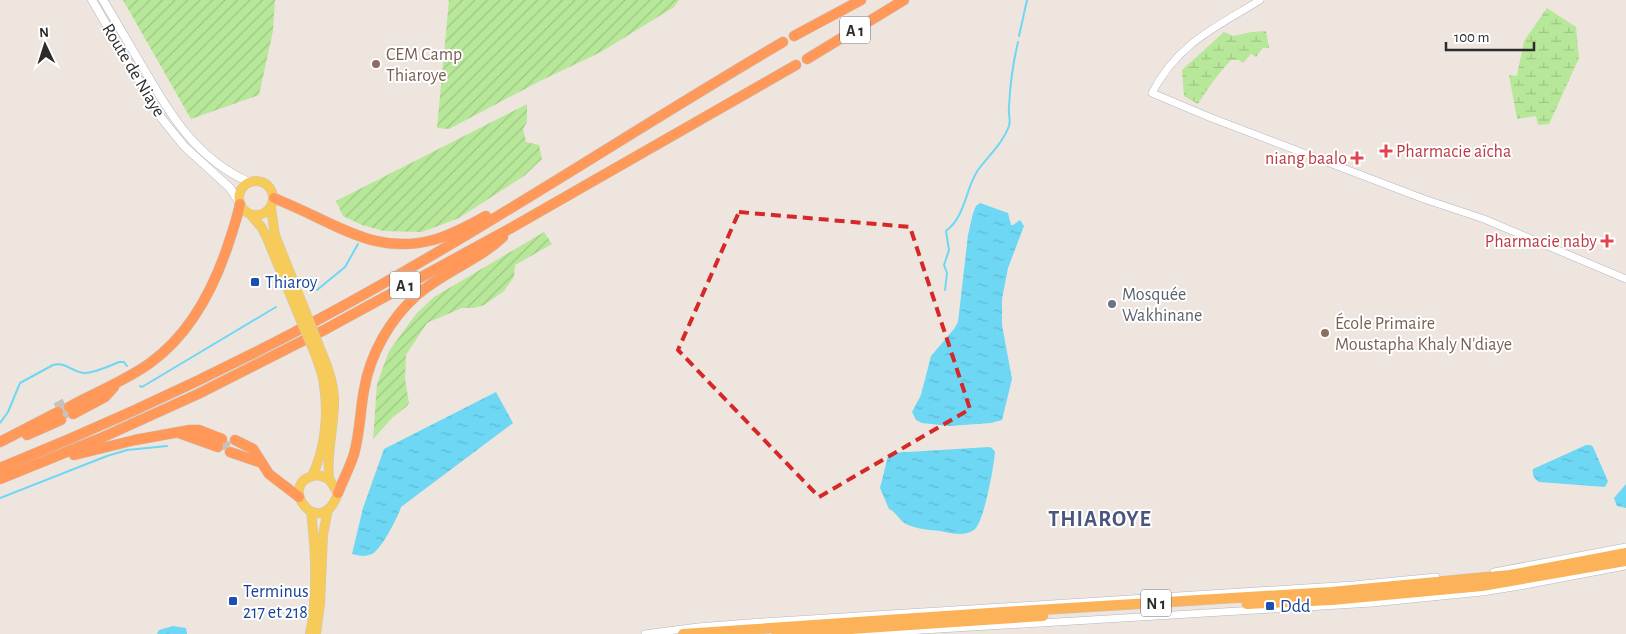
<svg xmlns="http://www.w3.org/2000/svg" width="1626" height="634" font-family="'Alegreya Sans',sans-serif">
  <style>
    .wetland { fill: url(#wetland-marsh) }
    .garden { fill: url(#garden-furrows) }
    .water { fill: url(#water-ripples) }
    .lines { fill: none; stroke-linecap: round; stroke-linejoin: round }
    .stream { stroke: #6dd7f4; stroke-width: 2 }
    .motorway-tunnel { stroke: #c7c1ba; stroke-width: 10; stroke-dasharray: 10 5; stroke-linecap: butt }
    .tertiary-casing { stroke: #b2b5c0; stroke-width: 8 }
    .secondary-casing { stroke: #b2b5c0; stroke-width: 9 }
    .primary-casing { stroke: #c8c8c8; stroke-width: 10 }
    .trunk-casing { stroke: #c8c8c8; stroke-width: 11 }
    .motorway-casing { stroke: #c8c8c8; stroke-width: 11 }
    .tertiary { stroke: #fff; stroke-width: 7 }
    .secondary { stroke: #fff; stroke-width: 8 }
    .primary { stroke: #f7cb5a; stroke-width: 9 }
    .trunk { stroke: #fbb259; stroke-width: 10 }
    .motorway { stroke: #ff9858; stroke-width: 10 }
    .primary-bridge-casing { stroke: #c8c8c8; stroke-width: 10; stroke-linecap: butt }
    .primary-bridge { stroke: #f7cb5a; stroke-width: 9 }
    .marked { fill: none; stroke: #d62828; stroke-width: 4; stroke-dasharray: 10 6; stroke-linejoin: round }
    .education-dot { fill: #8d6e63; stroke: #fff; stroke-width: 2 }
    .health-dot { fill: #e0444e; stroke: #fff; stroke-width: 2 }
    .transit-dot { fill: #1a4fb4; stroke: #fff; stroke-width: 2 }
    .worship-dot { fill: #6b7280; stroke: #fff; stroke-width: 2 }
    .labels { text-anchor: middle; stroke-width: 4; stroke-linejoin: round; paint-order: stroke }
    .shield { fill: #fff; stroke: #6b6b6b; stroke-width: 1 }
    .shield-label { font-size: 16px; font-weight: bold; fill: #2c2c2c }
    .education-label { font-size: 18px; fill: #785e54; stroke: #fff; text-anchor: start }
    .street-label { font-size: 18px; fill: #2c2c2c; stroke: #fff }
    .health-label { font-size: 18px; fill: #be3a42; stroke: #fff; text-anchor: end }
    .transit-label { font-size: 18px; fill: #164399; stroke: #fff; text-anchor: start }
    .worship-label { font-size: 18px; fill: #5b616d; stroke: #fff; text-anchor: start }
    .district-label { font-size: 22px; font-weight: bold; letter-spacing: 1px; fill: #4a567f; stroke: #fff }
  </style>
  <defs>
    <pattern id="wetland-marsh" width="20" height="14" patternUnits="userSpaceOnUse" patternTransform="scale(1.25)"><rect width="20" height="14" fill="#b7e798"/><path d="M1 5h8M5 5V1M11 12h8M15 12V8" fill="none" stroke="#9ec683"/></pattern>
    <pattern id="garden-furrows" width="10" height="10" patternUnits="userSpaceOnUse" patternTransform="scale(1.25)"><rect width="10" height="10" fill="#b7e798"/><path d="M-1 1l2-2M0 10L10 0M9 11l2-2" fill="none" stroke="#9ec683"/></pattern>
    <pattern id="water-ripples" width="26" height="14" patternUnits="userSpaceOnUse" patternTransform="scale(1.25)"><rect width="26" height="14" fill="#6dd7f4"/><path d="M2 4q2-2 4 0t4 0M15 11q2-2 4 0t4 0" fill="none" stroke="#5fb9d1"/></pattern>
  </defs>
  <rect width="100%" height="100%" fill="#eee6de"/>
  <!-- wetland -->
  <path class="wetland" d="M1547 8 1576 27 1579 58 1549 124 1538 125 1536 116 1517 119 1509 75 1517 76 1524 41Z
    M1266 31 1269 48H1263L1256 57 1251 54 1243 63 1239 60H1231C1218 74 1208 88 1198 104L1184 96 1182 70 1224 32 1233 36 1252 32Z"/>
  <!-- garden -->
  <path class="garden" d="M123 0H275L273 31 259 95 191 119Z
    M449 0H679L674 7 601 52 540 81 449 129 437 128Z
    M527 104V122L523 129 526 142 539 145 542 159 524 176 459 218 422 232 384 231 362 225 343 216 336 201Z
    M544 232 552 244 515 265 514 277 504 291 484 305 474 308H462L427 323 406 355 405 379 409 403 407 406 392 418 373 439 377 384 389 351 416 314 434 297Z"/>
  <!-- water -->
  <path class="water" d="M980 203 1008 213 1011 225H1013L1020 220 1024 226 1008 268 1002 299V325L1012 379 1002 420 991 423 949 426 922 423 916 420 912 412 921 395 931 356 954 329 958 322 968 235 973 213 976 206Z
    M496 392 513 423 401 507C398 517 381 550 372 554 364 557 360 556 352 554L363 508 384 449Z
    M1586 445H1591L1593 447 1608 481 1605 487 1539 482C1534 479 1532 475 1533 469Z
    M989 447 992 448 995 452C994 466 984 523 974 530 964 537 951 533 940 531 930 530 916 529 906 524 899 520 896 512 889 509L880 488 888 456 891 453Z
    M1626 484V508L1617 506 1614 498Z
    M173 626 186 628 187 634H157L159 630Z"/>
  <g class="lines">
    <!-- stream -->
    <path class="stream" d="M1019 36 1027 0
      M317 290 345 267 358 244
      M945 290 947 273 944 265 949 250 946 231C966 216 965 189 978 170 989 155 1003 143 1009 126 1011 120 1008 113 1009 107 1010 85 1013 63 1018 42
      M140 386 142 387 276 307
      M0 423 8 412 20 383 53 365C65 361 72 372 84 373 95 373 109 366 119 362H124L127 366
      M0 498 107 456 127 450 167 446"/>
    <!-- motorway-tunnel -->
    <path class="motorway-tunnel" d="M56 408 67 402
      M60 416 71 411
      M220 443 232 448"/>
    <defs>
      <path id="tertiary" d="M1260 0C1215 28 1178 43 1152 93L1209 117 1424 199 1484 219 1626 279
        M1494 572 1626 547
        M645 634 698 627 748 623 1353 585 1436 577
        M856 634 1372 603 1482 592 1520 586 1625 566"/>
      <path id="secondary" d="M92 0 159 115 184 146 230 188 239 202
        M103 0C116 22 129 44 142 66 171 115 195 158 249 182"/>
      <path id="primary" d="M239 198a17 17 0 1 1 34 0a17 17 0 1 1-34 0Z
        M271 208 275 235 308 318
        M251 215 262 228 267 238 301 321
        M319 346C326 363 333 379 334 398 335 425 326 452 329 479
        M318 475 329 479 338 493C321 545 272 481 318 475Z
        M312 476C326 448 329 410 323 379 321 369 317 359 313 349
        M310 634C318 594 316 552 311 512
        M316 634 320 604 323 535 328 509"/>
      <path id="trunk" d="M1247 604 1332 600 1482 586 1626 561
        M683 634 1020 611 1331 592 1510 575 1626 553
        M777 634 1043 616"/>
      <path id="motorway" d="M794 36 861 0
        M807 59 904 0
        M274 198C288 204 302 210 316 217 356 236 387 252 433 240 452 235 469 225 486 216
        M69 407C96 392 125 381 150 363 189 335 212 292 227 248 232 233 237 219 240 204
        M73 414 105 397 114 387
        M179 433 218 447
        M27 435 61 420
        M235 440 253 449 269 474 299 497
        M0 442 58 412
        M230 452 262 463
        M74 455 135 440 190 430H199L222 439
        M0 468C109 424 217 374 321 318 479 233 628 133 783 42
        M0 479 101 438 198 394 326 329 511 228 796 65
        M338 493C343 480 350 467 354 454 360 433 360 411 364 390 370 354 390 319 417 295 443 272 479 260 503 237"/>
    </defs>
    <!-- tertiary casing -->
    <use href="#tertiary" class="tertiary-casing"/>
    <!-- secondary casing -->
    <use href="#secondary" class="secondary-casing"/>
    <!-- primary casing -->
    <use href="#primary" class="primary-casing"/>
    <!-- trunk casing -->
    <use href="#trunk" class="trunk-casing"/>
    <!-- motorway casing -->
    <use href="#motorway" class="motorway-casing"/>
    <!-- tertiary -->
    <use href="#tertiary" class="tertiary"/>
    <!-- secondary -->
    <use href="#secondary" class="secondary"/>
    <!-- primary -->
    <use href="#primary" class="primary"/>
    <!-- trunk -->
    <use href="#trunk" class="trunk"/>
    <!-- motorway -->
    <use href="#motorway" class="motorway"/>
    <defs>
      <path id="primary-bridge" d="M308 318 319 346
        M301 321 313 349"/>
    </defs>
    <!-- primary-bridge casing -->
    <use href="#primary-bridge" class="primary-bridge-casing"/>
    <!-- primary-bridge -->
    <use href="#primary-bridge" class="primary-bridge"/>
  </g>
  <!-- marked area -->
  <path class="marked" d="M739 212 910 227 970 409 819 497 678 350Z"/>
  <!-- markers -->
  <g class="education-dot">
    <circle cx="376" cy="64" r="5"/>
    <circle cx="1325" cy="333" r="5"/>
  </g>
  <g class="health-dot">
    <path d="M1383.5 143.5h5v5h5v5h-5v5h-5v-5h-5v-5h5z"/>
    <path d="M1354.5 150.5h5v5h5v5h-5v5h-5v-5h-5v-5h5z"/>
    <path d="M1604.5 233.5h5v5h5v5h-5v5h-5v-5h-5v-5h5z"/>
  </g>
  <g class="transit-dot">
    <rect x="250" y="277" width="10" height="10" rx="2.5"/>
    <rect x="228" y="596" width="10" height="10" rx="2.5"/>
    <rect x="1265" y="601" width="10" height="10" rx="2.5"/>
  </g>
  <circle class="worship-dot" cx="1112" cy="304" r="5"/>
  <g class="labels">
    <!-- shield labels -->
    <g class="shield">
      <rect x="840" y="16.5" width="30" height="27" rx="4"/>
      <rect x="390" y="271.5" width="30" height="27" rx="4"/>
      <rect x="1141" y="589.5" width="30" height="27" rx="4"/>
    </g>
    <g class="shield-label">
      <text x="855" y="36">A 1</text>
      <text x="405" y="291">A 1</text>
      <text x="1156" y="609">N 1</text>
    </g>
    <!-- education labels -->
    <g class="education-label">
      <text x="386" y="60">CEM Camp<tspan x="386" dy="21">Thiaroye</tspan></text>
      <text x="1335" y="329">École Primaire<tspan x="1335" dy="21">Moustapha Khaly N'diaye</tspan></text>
    </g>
    <!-- street labels -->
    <g class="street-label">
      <text transform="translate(134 70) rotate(59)" y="6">Route de Niaye</text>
    </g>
    <!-- health labels -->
    <g class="health-label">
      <text x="1396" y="157" text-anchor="start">Pharmacie aïcha</text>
      <text x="1347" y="164">niang baalo</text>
      <text x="1597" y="247">Pharmacie naby</text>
    </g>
    <!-- transit labels -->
    <g class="transit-label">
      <text x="265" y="288">Thiaroy</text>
      <text x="243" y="597">Terminus<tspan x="243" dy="21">217 et 218</tspan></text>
      <text x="1280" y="612">Ddd</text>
    </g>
    <!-- worship labels -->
    <g class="worship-label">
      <text x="1122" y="300">Mosquée<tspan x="1122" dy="21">Wakhinane</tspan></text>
    </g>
    <!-- district labels -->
    <g class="district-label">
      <text x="1100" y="526">THIAROYE</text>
    </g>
  </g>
  <!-- north arrow -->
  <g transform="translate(45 45) rotate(356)" stroke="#ffffff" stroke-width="4" paint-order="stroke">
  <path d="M0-4L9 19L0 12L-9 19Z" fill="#2c2c2c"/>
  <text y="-8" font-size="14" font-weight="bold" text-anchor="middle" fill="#2c2c2c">N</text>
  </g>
  <!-- scale -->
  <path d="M1446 42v8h88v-8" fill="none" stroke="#2c2c2c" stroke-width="2.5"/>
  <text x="1454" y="42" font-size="15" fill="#2c2c2c" stroke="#ffffff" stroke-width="4" paint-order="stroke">100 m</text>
</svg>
